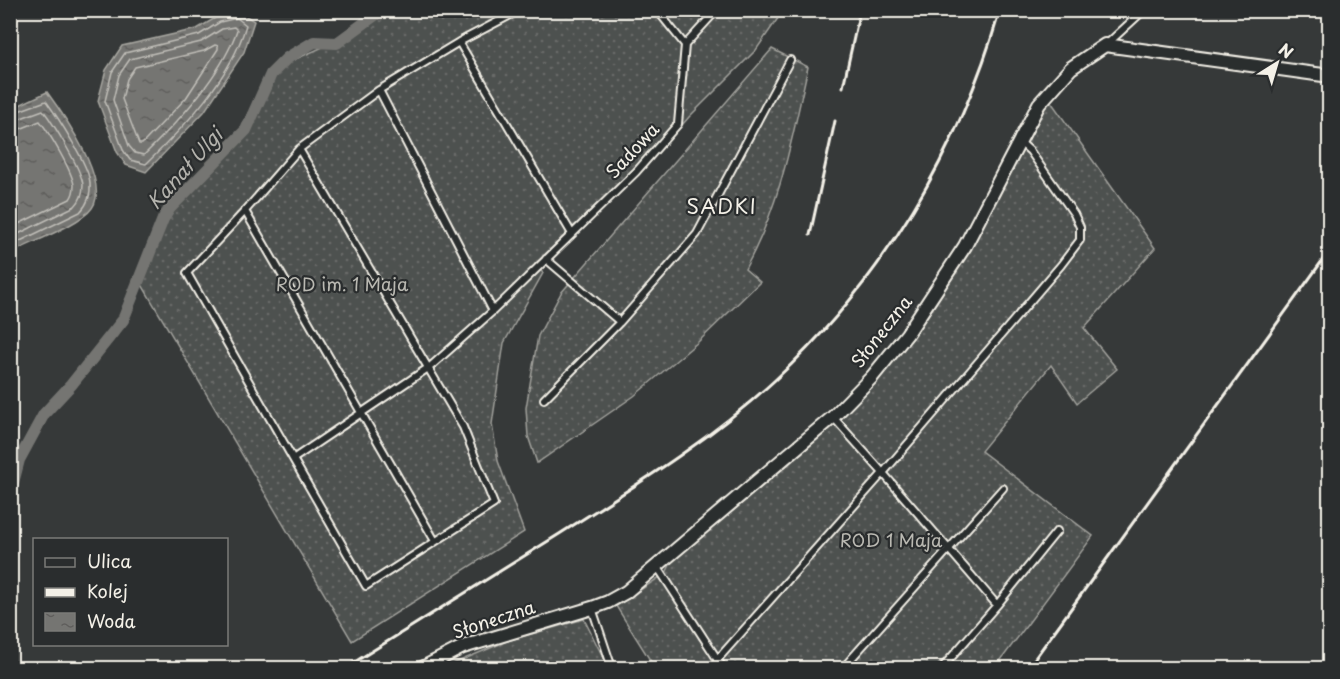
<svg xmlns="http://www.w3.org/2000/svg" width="1340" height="679" font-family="'Playpen Sans',sans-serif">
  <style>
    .garden { fill: url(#garden-dots); stroke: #a1a19c; stroke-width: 1.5 }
    .water { fill: url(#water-ripples); stroke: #a8a7a1; stroke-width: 1.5 }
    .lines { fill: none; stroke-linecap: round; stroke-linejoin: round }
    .shore { stroke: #c1bfb9; stroke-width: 1.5 }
    .canal { stroke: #757572; stroke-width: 12 }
    .service-casing { stroke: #f4f1e8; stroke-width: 10 }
    .minor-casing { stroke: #f4f1e8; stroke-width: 16 }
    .service { stroke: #2a2d2e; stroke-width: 6 }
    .minor { stroke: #2a2d2e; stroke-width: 12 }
    .rail { stroke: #f4f1e8; stroke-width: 3 }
    .labels { text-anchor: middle; stroke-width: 4.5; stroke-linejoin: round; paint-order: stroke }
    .street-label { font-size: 18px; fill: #f4f1e8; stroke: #2a2d2e }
    .park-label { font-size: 18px; fill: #bab9b2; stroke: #2a2d2e }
    .water-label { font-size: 20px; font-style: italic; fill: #b4b3ad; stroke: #2a2d2e }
    .neighbourhood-label { font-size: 20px; letter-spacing: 1.5px; fill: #f4f1e8; stroke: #2a2d2e }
  </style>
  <defs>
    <pattern id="garden-dots" width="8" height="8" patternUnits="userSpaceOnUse" patternTransform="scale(1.5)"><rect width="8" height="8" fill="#4e514f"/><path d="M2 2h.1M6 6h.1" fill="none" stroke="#686a68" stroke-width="1.8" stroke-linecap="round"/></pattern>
    <pattern id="water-ripples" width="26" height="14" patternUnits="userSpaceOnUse" patternTransform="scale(1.5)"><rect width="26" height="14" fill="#757572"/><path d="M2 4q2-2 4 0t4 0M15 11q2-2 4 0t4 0" fill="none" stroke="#5f5e5c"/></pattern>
  </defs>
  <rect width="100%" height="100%" fill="#363939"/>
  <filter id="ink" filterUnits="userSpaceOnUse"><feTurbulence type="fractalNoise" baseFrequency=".0167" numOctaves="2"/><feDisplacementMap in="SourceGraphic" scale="12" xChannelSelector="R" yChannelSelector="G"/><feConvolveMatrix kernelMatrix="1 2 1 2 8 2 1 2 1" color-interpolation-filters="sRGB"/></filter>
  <g filter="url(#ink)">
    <!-- garden -->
    <path class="garden" d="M385 11H783L756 50 689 117 644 169 638 164 535 264 543 273 504 343 492 424 498 461 524 532 352 641 141 283 167 217 250 130 270 79 282 65 348 36Z
      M772 49 808 67C792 138 781 204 745 269L760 282 698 342 634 396 537 463 528 436 526 408 538 336 561 293Z
      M1043 103H1052L1155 248 1084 328 1117 369 1077 403 1051 365 981 451 1093 536 995 668H655L616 606 666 573 672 561 902 349Z
      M584 619 606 663 614 660 619 668H443L507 641Z"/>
    <!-- water -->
    <path class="water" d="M240 12 254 21 244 52 204 112 146 172 126 165 117 152 98 101 106 70 122 46 197 29 217 17Z
      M47 92C63 114 111 182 92 208 81 224 30 243 11 253V109Z"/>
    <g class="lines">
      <!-- shore -->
      <path class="shore" d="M237 18 246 25C231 78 185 126 146 164L130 160 123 150 105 101 112 72 125 53 199 35 220 22Z
        M234 27 237 30C222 75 177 123 144 155L135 153 129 146 113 100 119 75 130 59 201 42 222 29Z
        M215 45 218 46V49L186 98 146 140 142 144H139L122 99 127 79 135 67 204 51Z
        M10 114 46 101C57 116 89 165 90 183 91 195 88 204 80 212L10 246
        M10 122 43 110C53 123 82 170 83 185 83 193 81 200 75 206L10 238
        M10 131 20 129 40 121C50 134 72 171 74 185 74 191 73 195 70 199L10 228"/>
      <!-- canal -->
      <path class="canal" d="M10 494 19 460 44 414 71 385 123 320 163 219 170 208 246 130 271 74 287 58 314 42 337 43 382 10"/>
      <defs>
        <path id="service" d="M459 42 520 10
          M685 45 717 10
          M1106 45 1144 10
          M379 90 459 42 572 234
          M299 149 379 90 493 311
          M245 211 299 149 463 427 494 504 366 586 293 459 428 368 431 366 493 311 636 172 678 124 685 45 657 10
          M546 259 620 322
          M544 399 620 322 697 234 790 60
          M833 417 883 473 1061 265 1080 240V227L1074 214 1030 151 1020 142
          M293 459 187 273 245 211 435 541
          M657 566 723 668
          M997 605 1057 531
          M592 608 612 668
          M717 660 883 473 997 605 942 668
          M843 668 1003 488"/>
        <path id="minor" d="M422 668 463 647 592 608 608 602 626 592 833 417 872 377 907 334 965 246 1039 104 1071 68 1105 45 1323 75"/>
      </defs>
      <!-- service casing -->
      <use href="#service" class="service-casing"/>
      <!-- minor casing -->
      <use href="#minor" class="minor-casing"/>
      <!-- service -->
      <use href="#service" class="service"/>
      <!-- minor -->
      <use href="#minor" class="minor"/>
      <!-- rail -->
      <path class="rail" d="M843 87 860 10
        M810 235 835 121
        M345 668C417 623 489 578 561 533 635 486 710 440 775 380 884 279 959 151 1000 10
        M1028 668 1330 250"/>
    </g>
  </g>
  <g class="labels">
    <!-- street labels -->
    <g class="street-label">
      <text transform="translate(633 151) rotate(-47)" y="6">Sadowa</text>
      <text transform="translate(882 332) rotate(-52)" y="6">Słoneczna</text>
      <text transform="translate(494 620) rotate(-18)" y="6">Słoneczna</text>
    </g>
    <!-- park labels -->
    <g class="park-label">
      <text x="342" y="291">ROD im. 1 Maja</text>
      <text x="891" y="547">ROD 1 Maja</text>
    </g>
    <!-- water labels -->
    <g class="water-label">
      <text transform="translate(185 169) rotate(-48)" y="7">Kanał Ulgi</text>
    </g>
    <!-- neighbourhood labels -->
    <g class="neighbourhood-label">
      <text x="722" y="214">SADKI</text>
    </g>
  </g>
  <!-- margin -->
  <rect width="1340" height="679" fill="none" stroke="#2a2d2e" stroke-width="36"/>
  <rect x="18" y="18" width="1304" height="643" fill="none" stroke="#f4f1e8" stroke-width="2" filter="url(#ink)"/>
  <!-- legend -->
  <rect x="33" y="538" width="195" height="108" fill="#2a2d2e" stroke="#7b7b78" stroke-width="1.5"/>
  <rect x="45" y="558" width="30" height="9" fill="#2a2d2e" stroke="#7b7b78" stroke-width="1.5"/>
  <text x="87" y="568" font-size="18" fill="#f4f1e8">Ulica</text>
  <rect x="45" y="588" width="30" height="9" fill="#f4f1e8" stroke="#7b7b78" stroke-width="1.5"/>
  <text x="87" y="598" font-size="18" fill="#f4f1e8">Kolej</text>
  <rect x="45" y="613" width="30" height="18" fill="url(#water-ripples)" stroke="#7b7b78" stroke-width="1.5"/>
  <text x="87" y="628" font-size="18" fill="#f4f1e8">Woda</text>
  <!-- north arrow -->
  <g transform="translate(1277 63) rotate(37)" stroke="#2a2d2e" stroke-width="4.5" paint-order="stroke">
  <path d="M0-4.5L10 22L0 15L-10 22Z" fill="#f4f1e8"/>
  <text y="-9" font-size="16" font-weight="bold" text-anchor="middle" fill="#f4f1e8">N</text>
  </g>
</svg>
